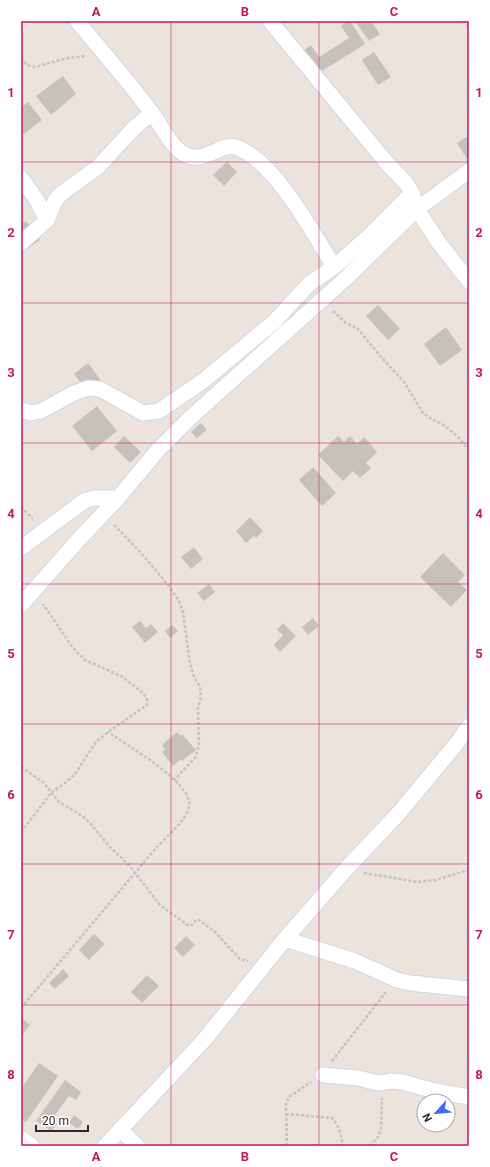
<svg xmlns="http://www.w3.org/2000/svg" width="490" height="1167" font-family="Roboto,sans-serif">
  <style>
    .building { fill: #c7c1bb }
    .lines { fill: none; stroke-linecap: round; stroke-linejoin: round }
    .street-casing { stroke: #d1d6e3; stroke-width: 17 }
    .path { stroke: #c3c3c3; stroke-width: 2.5; stroke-dasharray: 3 2; stroke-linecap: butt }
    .street { stroke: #fff; stroke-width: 15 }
    .grid { fill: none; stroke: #c2185b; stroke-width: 1; stroke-opacity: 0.55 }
    .neatline { fill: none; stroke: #c2185b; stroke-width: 1.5 }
    .grid-label { font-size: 13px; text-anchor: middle; font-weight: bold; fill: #c2185b }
  </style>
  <rect width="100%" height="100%" fill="#ece4dc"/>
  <!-- building -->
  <path class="building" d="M348 21H350L365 44 319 73 304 50 311 45 319 57 349 38 341 26Z
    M355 21H371L380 34 369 41Z
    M374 52 391 77 378 85 362 60Z
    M63 76 76 94 51 115 36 96Z
    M28 102 42 120 24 134 21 131V107Z
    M468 136 469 138V162L457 143Z
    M227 162 237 172 224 186 213 175Z
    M26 221 40 240 28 248 21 239V224Z
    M378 305 400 329 388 340 366 316Z
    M446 327 462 350 440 366 424 344Z
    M88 363 105 386 91 397 74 374Z
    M97 406 117 431 92 451 72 426Z
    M201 423 207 430 197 438 191 432Z
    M124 436 141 452 130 463 114 447Z
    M338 436 344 442 350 436 357 444 364 437 377 452 366 463 371 468 360 478 353 471 343 481 318 455Z
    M313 467 336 493 322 506 299 480Z
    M250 517 263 531 256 538 254 536 246 543 236 531Z
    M194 547 203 559 191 569 181 557Z
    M443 553 465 575 458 582 467 590 451 607 420 577Z
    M209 584 215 592 204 601 197 593Z
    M313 618 319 626 308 635 302 627Z
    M140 621 146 628 151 624 158 632 145 643 132 627Z
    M283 623 296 636 280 652 274 645 283 635 277 630Z
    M172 625 178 631 170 638 165 631Z
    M177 732 181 736 182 734 196 750 182 761 181 759 173 766 162 752 165 749 162 745Z
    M94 934 105 944 89 960 79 950Z
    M186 936 195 945 183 957 174 948Z
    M63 969 69 976 55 989 49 983Z
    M147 975 159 986 142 1003 131 992Z
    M23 1019 30 1025 21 1036V1022Z
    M39 1063 58 1076 26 1122 21 1119V1089Z
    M65 1080 81 1092 76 1100 69 1096 51 1121 57 1124 51 1131 36 1121Z
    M74 1115 83 1122 78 1129 69 1123Z"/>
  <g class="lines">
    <defs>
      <path id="street" d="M77 21C102 51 128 81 152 113 161 125 172 149 186 155 204 164 222 142 235 147 273 158 314 234 334 267
        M270 21 386 162 406 183 412 193 417 209 439 243 469 281
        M21 178 36 199 47 220
        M21 243 47 220 56 199 61 194 98 167 134 128 152 113
        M21 410 31 413 41 411 74 393 88 388 100 389 143 413 159 411 203 381 274 322 309 284 334 267 367 238 412 193
        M21 548 84 501 94 498H118
        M21 605 80 538 118 498 158 450 191 417 344 280 417 209 469 171
        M285 939 355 961 397 980 410 983 469 989
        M323 1075 358 1078 378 1083 392 1081 402 1082 435 1091 469 1097
        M120 1129 137 1146
        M21 1138 32 1146
        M105 1146 205 1039 285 939 346 869 398 814 457 743 469 726"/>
    </defs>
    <!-- street casing -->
    <use href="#street" class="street-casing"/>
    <!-- path -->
    <path class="path" d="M463 21 469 28
      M21 58 27 65 35 67 68 58 86 56
      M333 311 346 323 357 328 382 358 404 382 423 413 430 418 445 426 457 436 469 450
      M21 507 33 519
      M114 525 142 554 168 585 179 601 183 612 190 663 194 677 200 687 201 697 198 708 199 745 195 758 174 780
      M21 767 44 783 59 802 82 816 90 823 110 847 129 865 160 905 189 926 192 925 196 920H199L215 932 239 958 243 960 248 961
      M21 832 51 793 65 783 75 774 96 742 108 732 147 705V699L142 692 121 676 85 660 73 648 43 604
      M364 873 418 882 435 880 469 870
      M21 1008 156 848C166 837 186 821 189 807 195 784 125 744 108 732
      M332 1061 386 992
      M286 1114 332 1118C340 1126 341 1136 343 1146
      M287 1146 286 1104 289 1097 311 1082
      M370 1146 378 1137 381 1129 382 1098"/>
    <!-- street -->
    <use href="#street" class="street"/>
  </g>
  <!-- grid -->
  <path class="grid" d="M171 21V1146M319 21V1146M21 162H469M21 303H469M21 443H469M21 584H469M21 724H469M21 864H469M21 1005H469"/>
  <!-- border -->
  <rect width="490" height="1167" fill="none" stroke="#ffffff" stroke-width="44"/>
  <!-- north arrow -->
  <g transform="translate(436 1113) rotate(243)"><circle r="19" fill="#ffffff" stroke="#aaaaaa"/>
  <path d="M0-3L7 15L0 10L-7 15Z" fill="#3c6df8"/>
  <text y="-6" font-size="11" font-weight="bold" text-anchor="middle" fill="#2a2a2a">N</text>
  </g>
  <!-- scale -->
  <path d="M36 1125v6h52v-6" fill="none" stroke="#2a2a2a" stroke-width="2"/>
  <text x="42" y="1125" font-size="12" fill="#2a2a2a" stroke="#ffffff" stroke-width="3" paint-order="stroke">20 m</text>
  <rect x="22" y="22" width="446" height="1123" class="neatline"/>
  <g class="grid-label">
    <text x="96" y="16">A</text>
    <text x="245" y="16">B</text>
    <text x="394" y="16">C</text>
    <text x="11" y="97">1</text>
    <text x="479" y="97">1</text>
    <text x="11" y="237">2</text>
    <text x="479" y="237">2</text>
    <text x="11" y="377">3</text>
    <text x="479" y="377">3</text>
    <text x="11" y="518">4</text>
    <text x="479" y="518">4</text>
    <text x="11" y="658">5</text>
    <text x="479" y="658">5</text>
    <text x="11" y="799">6</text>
    <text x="479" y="799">6</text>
    <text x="11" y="939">7</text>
    <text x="479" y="939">7</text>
    <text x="11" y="1079">8</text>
    <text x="479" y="1079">8</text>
    <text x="96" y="1161">A</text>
    <text x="245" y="1161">B</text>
    <text x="394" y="1161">C</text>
  </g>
</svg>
